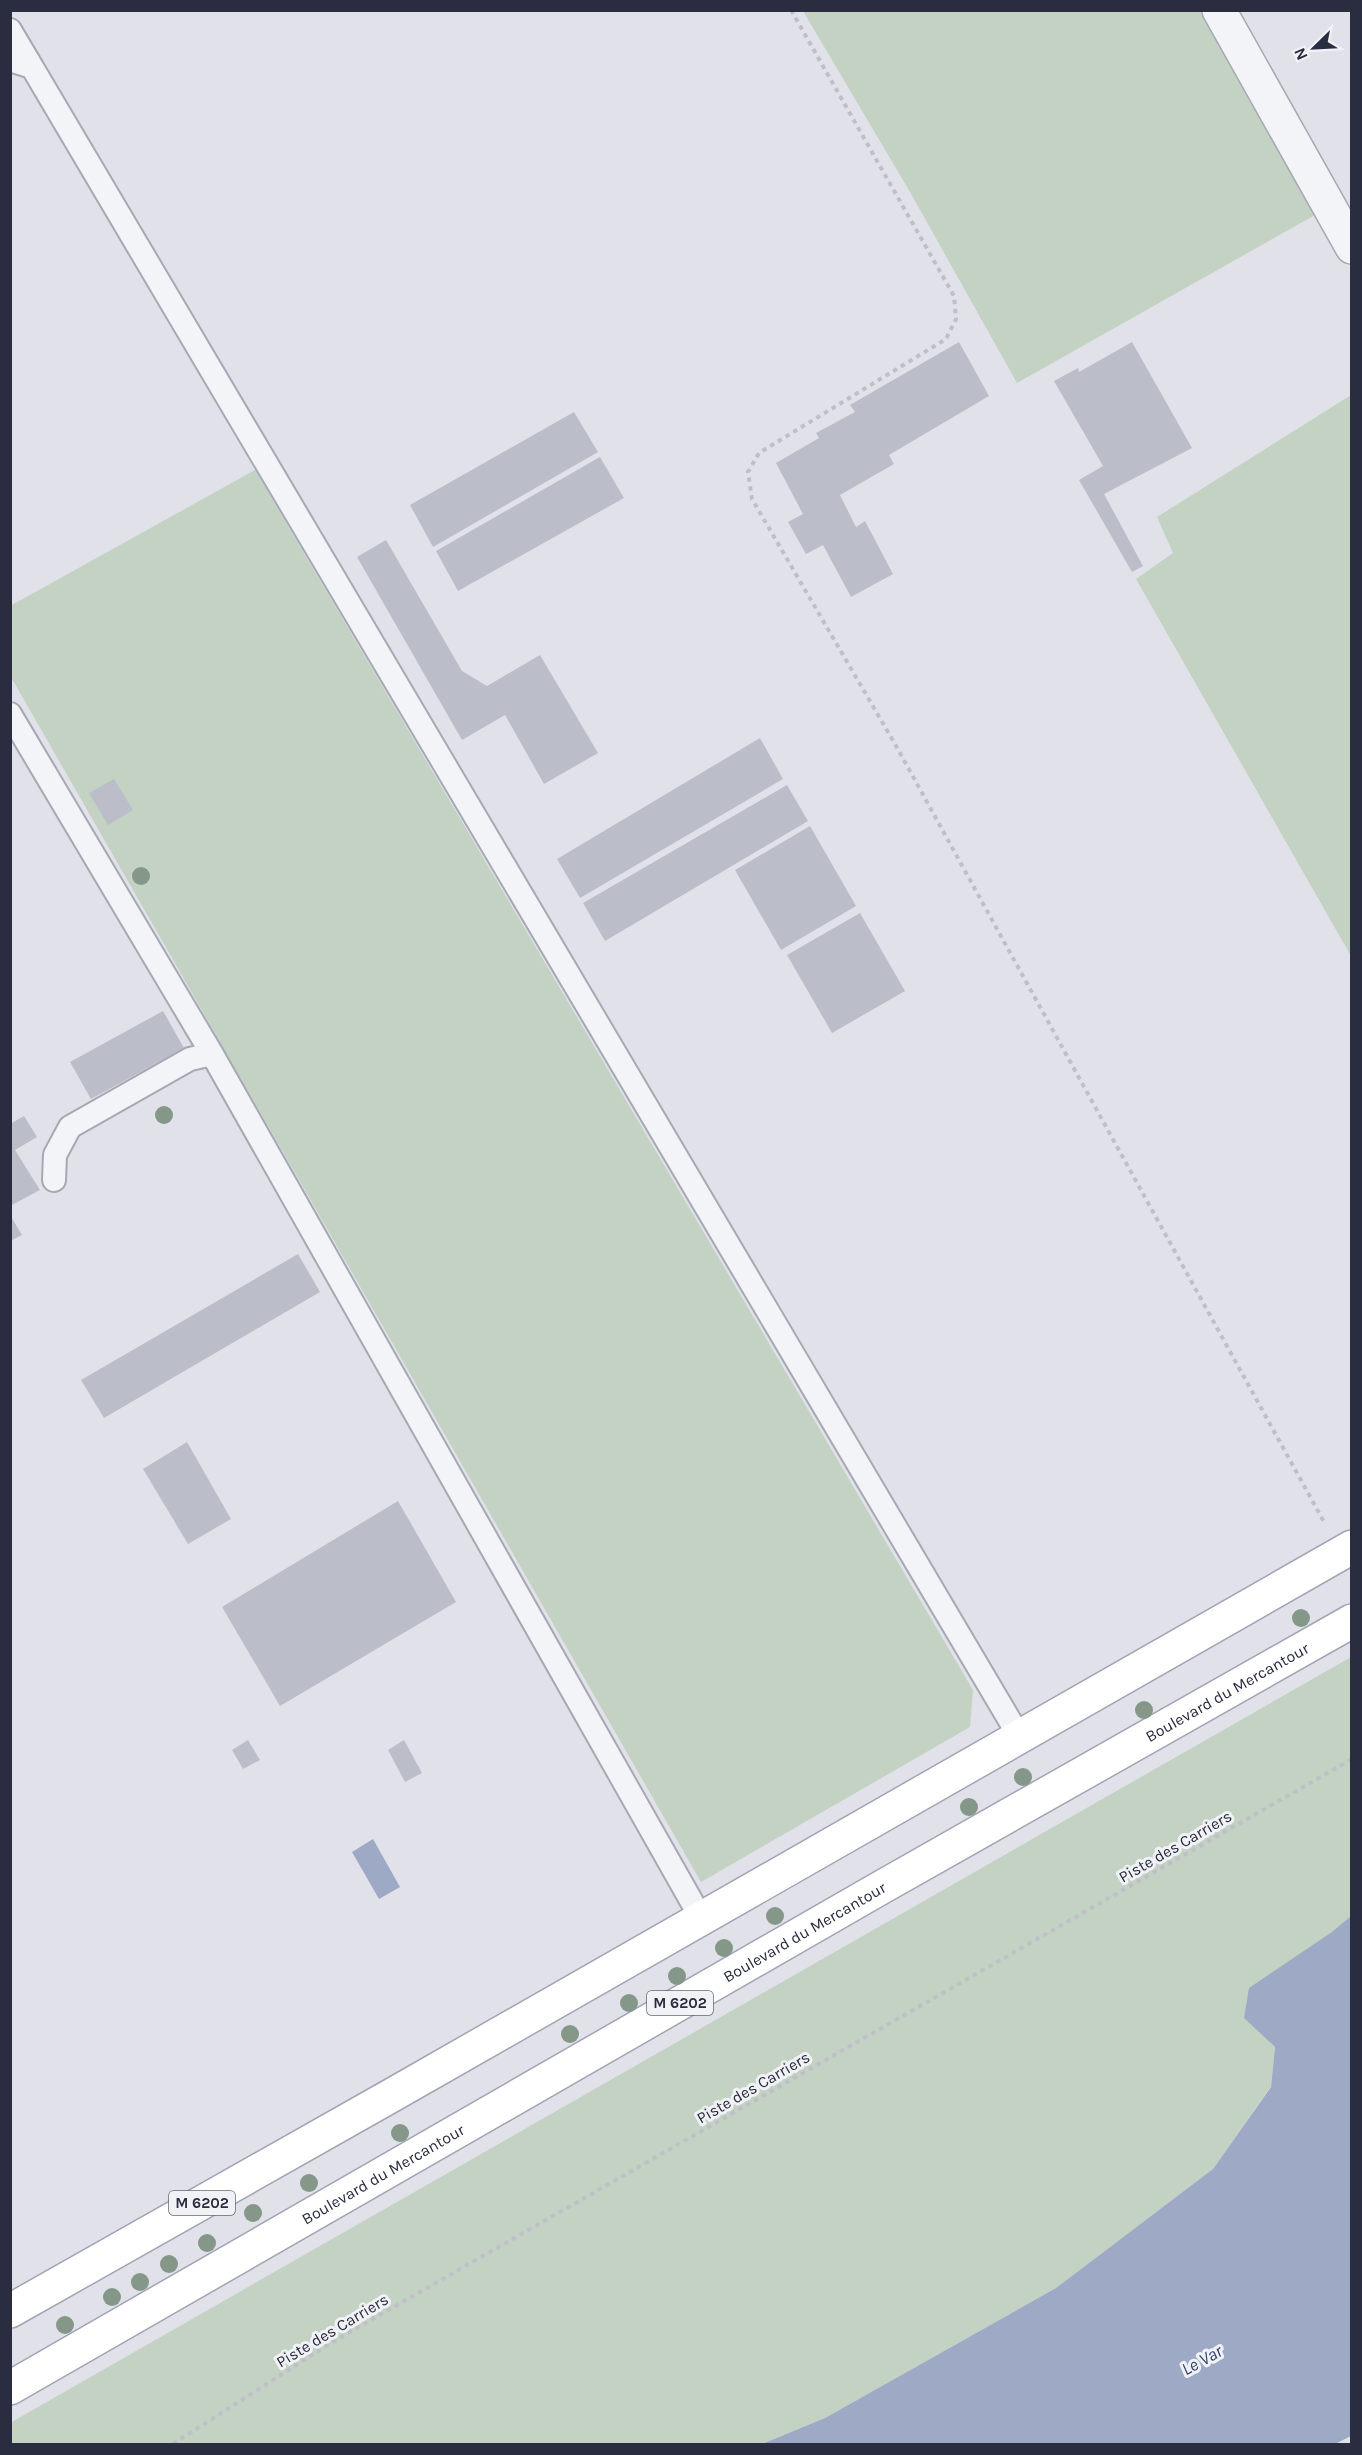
<svg xmlns="http://www.w3.org/2000/svg" width="1362" height="2455" font-family="Karla,sans-serif">
  <style>
    .green { fill: #c3d2c3 }
    .water { fill: #9ea9c6 }
    .building { fill: #bbbdc8 }
    .lines { fill: none; stroke-linecap: round; stroke-linejoin: round }
    .lane-casing { stroke: #a6a8b3; stroke-width: 26 }
    .street-casing { stroke: #a6a8b3; stroke-width: 36 }
    .primary-casing { stroke: #a1a4b4; stroke-width: 36 }
    .path { stroke: #bfc0c7; stroke-width: 4; stroke-dasharray: 4.5 4.5; stroke-linecap: butt }
    .lane { stroke: #f3f4f7; stroke-width: 22 }
    .street { stroke: #f3f4f7; stroke-width: 33 }
    .primary { stroke: #fff; stroke-width: 33 }
    .tree { fill: #849788 }
    .labels { text-anchor: middle; stroke-width: 6; stroke-linejoin: round; paint-order: stroke }
    .shield { fill: #f0f2f6; stroke: #656876; stroke-width: 1.5 }
    .shield-label { font-size: 15px; font-weight: bold; fill: #2a2d3f }
    .street-label { font-size: 16px; fill: #2a2d3f; stroke: #f0f2f6 }
    .water-label { font-size: 18px; font-style: italic; fill: #374471; stroke: #f0f2f6 }
  </style>
  <rect width="100%" height="100%" fill="#e1e2e9"/>
  <!-- green -->
  <path class="green" d="M803 11H1202L1315 215 1017 383 910 192Z
    M1351 395V956L1136 579 1173 553 1157 517Z
    M255 470 973 1690 970 1727 701 1882 11 677 10 606Z
    M1351 1657V1916L1244 2018 1275 2047 1271 2086 1213 2169 1056 2288 825 2418 762 2444H11L10 2423Z"/>
  <!-- water -->
  <path class="water" d="M373 1839 400 1887 379 1899 352 1852Z
    M1351 1916V2436L1335 2444H762L825 2418 1056 2288 1213 2169 1271 2087 1275 2047 1244 2018 1249 1988 1332 1932Z"/>
  <!-- building -->
  <path class="building" d="M959 342 989 396 889 455 894 464 840 495 856 527 865 521 893 574 851 597 823 545 806 554 788 522 803 514 776 463 819 438 816 433 855 412 850 405Z
    M1132 342 1192 448 1104 494 1143 566 1132 572 1079 480 1103 466 1054 381 1078 368 1079 372Z
    M574 412 598 452 433 547 410 505Z
    M600 457 624 498 458 591 436 551Z
    M386 540 462 671 487 686 540 655 598 753 544 784 505 715 462 740 357 557Z
    M760 738 783 779 580 898 557 859Z
    M114 779 133 810 108 825 89 793Z
    M787 785 808 821 605 941 583 903Z
    M810 826 856 906 781 950 735 870Z
    M860 913 905 991 832 1033 787 955Z
    M163 1011 184 1048 91 1099 70 1062Z
    M24 1116 37 1137 15 1150 40 1190 10 1206V1124Z
    M10 1215 22 1235 10 1241Z
    M298 1254 320 1292 104 1418 81 1380Z
    M187 1442 231 1519 188 1544 143 1469Z
    M398 1501 456 1602 280 1706 222 1607Z
    M248 1740 260 1760 243 1769 232 1750Z
    M404 1740 422 1773 405 1782 388 1750Z"/>
  <g class="lines">
    <defs>
      <path id="lane" d="M10 30 32 67
        M10 60 32 67 1019 1736
        M10 714 212 1054 701 1918
        M54 1180 55 1155 70 1127 190 1059 212 1054"/>
      <path id="street" d="M1219 10 1352 247"/>
      <g id="primary">
        <path d="M10 2311 394 2094 1352 1547"/>
        <path id="s1" d="M10 2388 882 1887 1352 1621"/>
      </g>
    </defs>
    <!-- lane casing -->
    <use href="#lane" class="lane-casing"/>
    <!-- street casing -->
    <use href="#street" class="street-casing"/>
    <!-- primary casing -->
    <use href="#primary" class="primary-casing"/>
    <!-- path -->
    <path class="path" d="M791 10 954 296 956 319 946 339 759 453 748 472 752 499 895 744 1324 1522
      M173 2444 329 2344 1352 1759"/>
    <!-- lane -->
    <use href="#lane" class="lane"/>
    <!-- street -->
    <use href="#street" class="street"/>
    <!-- primary -->
    <use href="#primary" class="primary"/>
  </g>
  <!-- trees -->
  <g class="tree">
    <circle cx="141" cy="876" r="9"/>
    <circle cx="164" cy="1115" r="9"/>
    <circle cx="1301" cy="1618" r="9"/>
    <circle cx="1144" cy="1710" r="9"/>
    <circle cx="1023" cy="1777" r="9"/>
    <circle cx="969" cy="1807" r="9"/>
    <circle cx="775" cy="1916" r="9"/>
    <circle cx="724" cy="1948" r="9"/>
    <circle cx="677" cy="1976" r="9"/>
    <circle cx="629" cy="2003" r="9"/>
    <circle cx="570" cy="2034" r="9"/>
    <circle cx="400" cy="2133" r="9"/>
    <circle cx="309" cy="2183" r="9"/>
    <circle cx="253" cy="2213" r="9"/>
    <circle cx="207" cy="2243" r="9"/>
    <circle cx="169" cy="2264" r="9"/>
    <circle cx="140" cy="2282" r="9"/>
    <circle cx="112" cy="2297" r="9"/>
    <circle cx="65" cy="2325" r="9"/>
  </g>
  <g class="labels">
    <!-- shield labels -->
    <g class="shield">
      <rect x="647" y="1991" width="66" height="24" rx="4.5"/>
      <rect x="169" y="2191" width="66" height="24" rx="4.5"/>
    </g>
    <g class="shield-label">
      <text x="680" y="2008">M 6202</text>
      <text x="202" y="2208">M 6202</text>
    </g>
    <!-- street labels -->
    <g class="street-label">
      <text dy="6" stroke="none"><textPath href="#s1" startOffset="1402">Boulevard du Mercantour</textPath></text>
      <text transform="translate(1175 1846) rotate(-30)" y="6">Piste des Carriers</text>
      <text dy="6" stroke="none"><textPath href="#s1" startOffset="916">Boulevard du Mercantour</textPath></text>
      <text transform="translate(753 2087) rotate(-30)" y="6">Piste des Carriers</text>
      <text dy="6" stroke="none"><textPath href="#s1" startOffset="430">Boulevard du Mercantour</textPath></text>
      <text transform="translate(332 2330) rotate(-31)" y="6">Piste des Carriers</text>
    </g>
    <!-- water labels -->
    <g class="water-label">
      <text transform="translate(1202 2360) rotate(-29)" y="6">Le Var</text>
    </g>
  </g>
  <!-- border -->
  <rect width="1362" height="2455" fill="none" stroke="#2a2d3f" stroke-width="24"/>
  <!-- north arrow -->
  <g transform="translate(1314 48) rotate(246)" stroke="#f0f2f6" stroke-width="4.5" paint-order="stroke">
  <path d="M0-4.5L10 22L0 15L-10 22Z" fill="#2a2d3f"/>
  <text y="-9" font-size="16" font-weight="bold" text-anchor="middle" fill="#2a2d3f">N</text>
  </g>
</svg>
